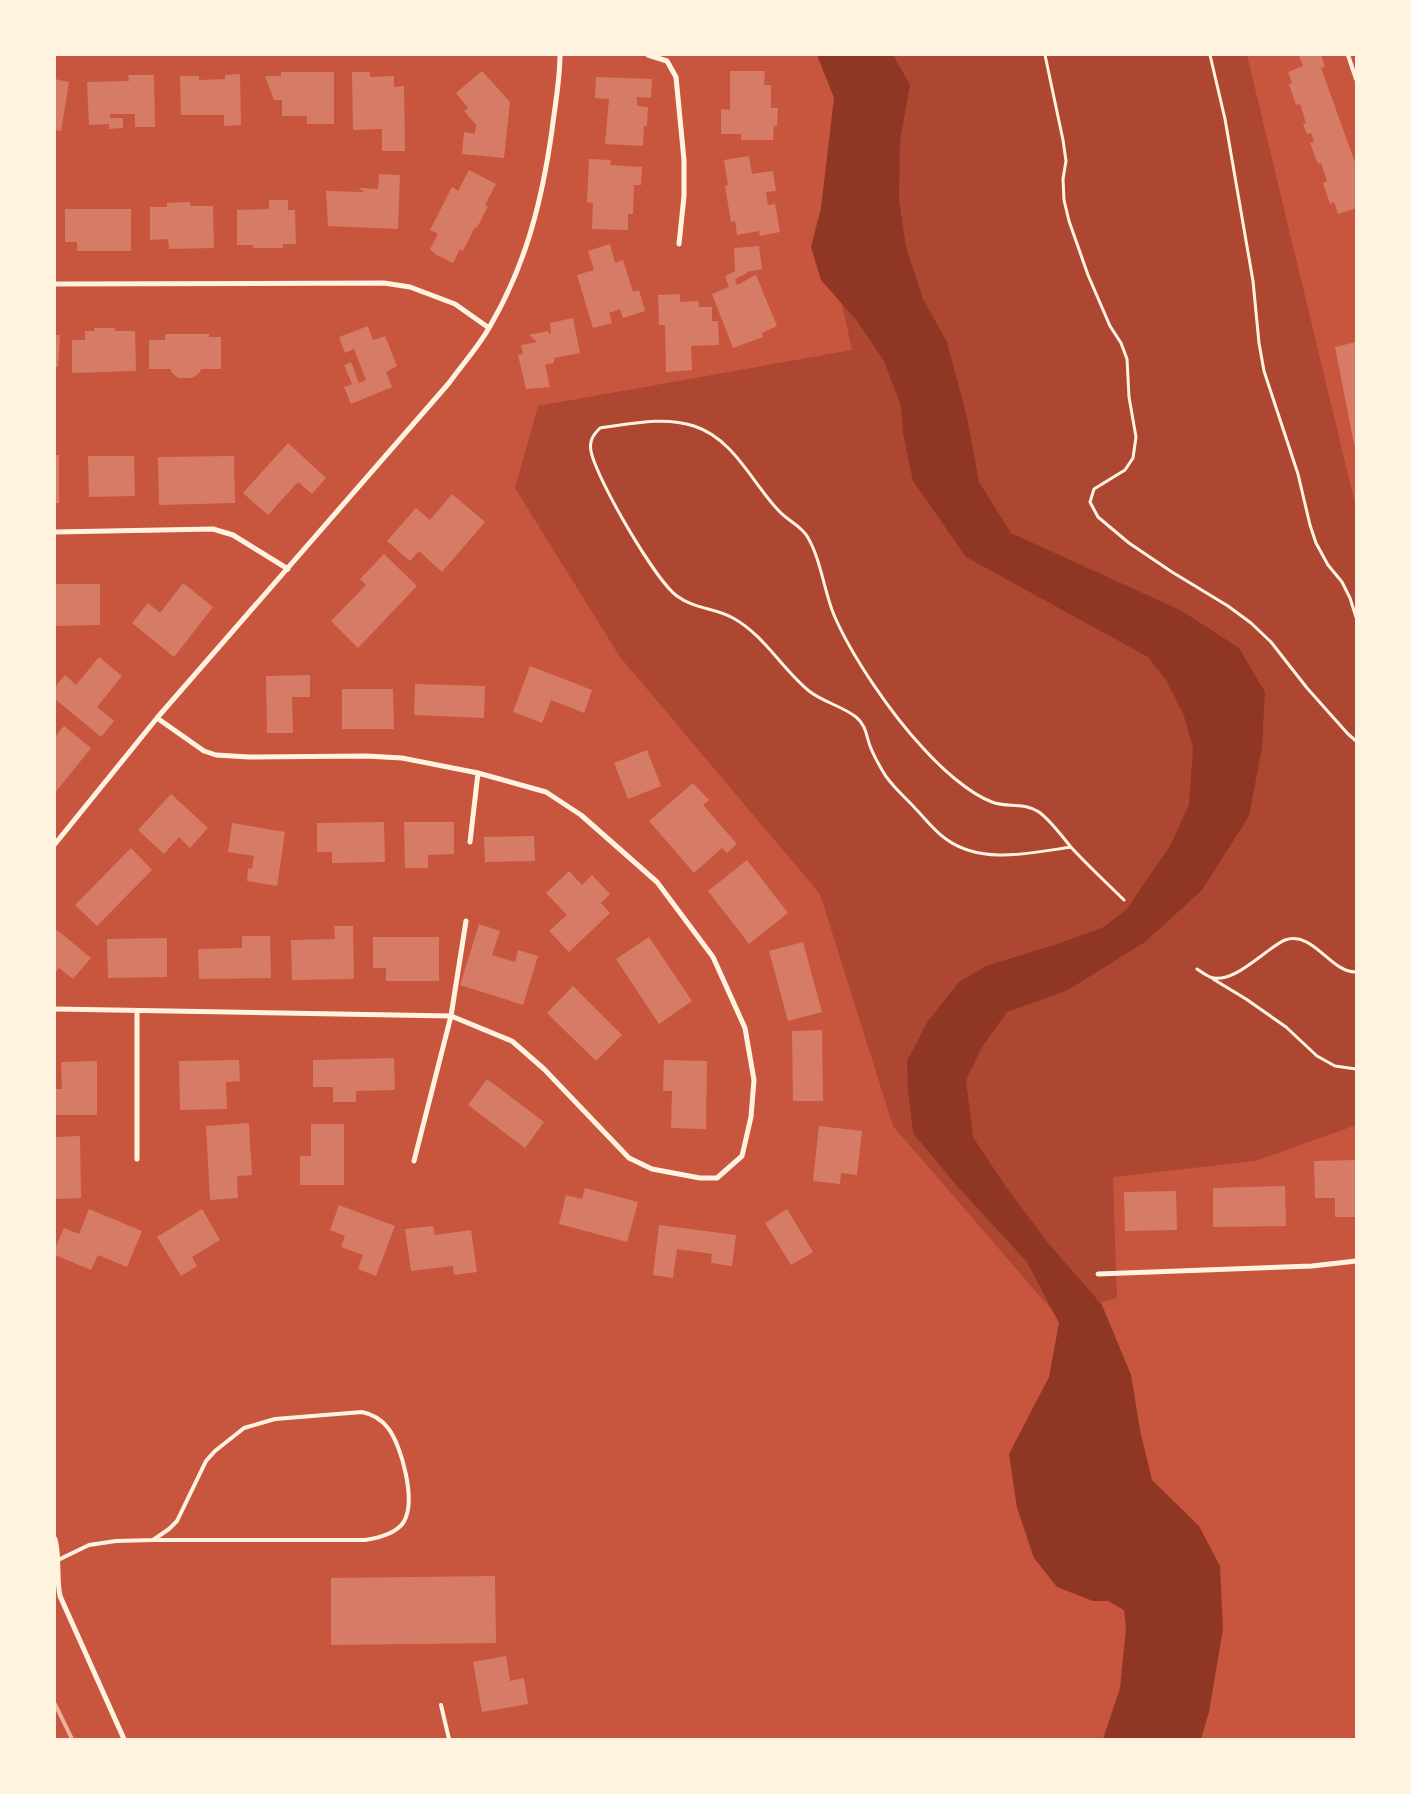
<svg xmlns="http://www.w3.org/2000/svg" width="1411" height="1794" font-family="Quicksand,sans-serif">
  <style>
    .green { fill: #ae4732 }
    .water { fill: #8f3625 }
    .building { fill: #d67c66 }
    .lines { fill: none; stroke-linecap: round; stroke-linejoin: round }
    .path { stroke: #fff3e0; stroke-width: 3 }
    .service { stroke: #fff3e0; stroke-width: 4 }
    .minor { stroke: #fff3e0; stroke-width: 5 }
    .rail { stroke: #e9b49f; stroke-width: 4 }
  </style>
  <rect width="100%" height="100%" fill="#c8553d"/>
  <!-- green -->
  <path class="green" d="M852 55H1247L1356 508V1125L1255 1161 1113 1177 1117 1298 1056 1315 893 1126 820 894 620 657 515 488 538 406 852 350 821 208Z"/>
  <!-- water -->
  <path class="water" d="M817 55H893L910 85 900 140 899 199 906 247 923 299 947 342 967 417 979 482 1011 533 1182 611 1239 648 1265 692 1262 748 1249 816 1202 890 1145 942 1068 990 1007 1012 982 1047 966 1080 973 1137 1006 1187 1048 1243 1102 1305 1131 1375 1140 1430 1152 1480 1199 1526 1220 1566 1223 1629 1209 1712 1201 1739H1103L1120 1688 1126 1628 1124 1610 1108 1601H1093L1057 1587 1034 1558 1017 1508 1009 1454 1049 1377 1059 1323 1027 1262 958 1187 913 1133 908 1091 907 1061 928 1021 959 982 986 966 1060 943 1102 928 1126 910 1170 846 1189 805 1193 748 1184 716 1166 680 1148 657 966 557 913 481 903 433 901 406 884 361 857 321 821 280 811 247 821 208 834 98Z"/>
  <!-- building -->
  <path class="building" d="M1299 55H1321L1325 67 1321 68 1356 165V208L1338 214 1334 202 1330 204 1323 183 1327 181 1321 163 1318 164 1310 143 1314 142 1311 133 1307 134 1303 124 1306 123 1300 104 1296 105 1289 84 1292 83 1288 72 1303 66Z
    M482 71 510 102 504 158 462 154 464 132 475 134 476 125 464 111 468 108 456 93Z
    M730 71H765L764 85H771V108H778L777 126H774L773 140H741V134H721V109L730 110Z
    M281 72H334V124H307V116H282V100H274L265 76H281Z
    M352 72H370V77L394 76V87L404 86 405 151H382V129L353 130Z
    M240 74 241 125 224 126V115H181L180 76H199V80L225 79V75Z
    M128 75H154L155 127H135V114H110V118H123V128L109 129V124L89 125 87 82 129 81Z
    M596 77 652 79 651 98 637 97V106L648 107 647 126H644L643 146 605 144 609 99 595 98Z
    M55 79 69 82 61 131 55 130Z
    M749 156 752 174 773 171 776 191 766 192 768 205 775 204 780 232 760 236 759 231 737 235 735 221 731 222 725 186 728 185 724 160Z
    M589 159 611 160 610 165 642 167 641 185H634L633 214H628V230L592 229 593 203 587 202Z
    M469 170 496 184 485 205 488 206 477 228 475 227 463 251 460 249 453 263 435 254 430 249 438 234 430 230 452 187 458 191Z
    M379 174 400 175 398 229 328 226 326 191 364 192 359 188 378 189Z
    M269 200H288V210H295L296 244H283V248H253V245H237V210L269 209Z
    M190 202V206H213L214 248 169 249 168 239 150 240V207H167V203Z
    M65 209H131V251H77V242H65Z
    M610 244 615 263 623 260 633 292 639 290 645 311 623 318 620 309 609 313 612 323 593 328 577 275 594 270 588 251Z
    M759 246 762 269 746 272 747 273 735 279 737 285 756 275 777 326 762 333 763 337 733 348 712 294 729 287 725 276 735 271 734 248Z
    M680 294V302L698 301 699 307H712V321H718L719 345 691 346 692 370 666 372 665 325H659L658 295Z
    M573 318 580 353 554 358V363L545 365 550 387 526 389 518 355 523 354 521 345 537 342 529 335 548 331 549 334H551L550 323Z
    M368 326 373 340 385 336 397 366 386 372 392 387 351 404 344 387 352 384 344 365 351 362 359 383 366 380 354 349 345 353 339 337Z
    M94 328H115V331H135L136 371 72 373V340H85V331H94Z
    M165 334H209V337H221V369H201L200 372 194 377 190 378H178L171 372V369H149V340H165Z
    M55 335H60L58 367H55Z
    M1356 342V444H1354L1335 347Z
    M288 443 326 478 312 494 298 482 268 515 243 493Z
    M55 455H59V503H55Z
    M88 456H134L135 496 89 497Z
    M234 456 235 503 159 505 158 457Z
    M452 494 485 522 442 572 419 551 410 561 387 541 416 508 430 520Z
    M384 554 417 586 358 648 331 621 366 585 360 579Z
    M183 583 213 607 174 657 132 623 148 603 160 613Z
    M55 584H100V625L55 626Z
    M99 657 122 676 97 707 114 721 101 737 55 699V687L65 675 76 685Z
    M530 666 592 690 584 713 551 700 542 723 513 712Z
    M310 675V697H292L293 733H267L266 676Z
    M415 684 485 686 484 718 414 715Z
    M342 689H393L394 729H342Z
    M64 726 91 748 55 793V737Z
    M647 750 661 786 628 799 614 763Z
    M693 783 709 800 703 805 737 844 727 853 722 848 694 873 649 821Z
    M171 794 208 828 190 848 179 837 164 854 138 830Z
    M384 822 385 862 332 863V852H317V823Z
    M404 822H454V854L428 855V868H405Z
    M232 823 285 832 277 886 247 881 248 868 252 869 254 856 228 852Z
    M534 836 535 861 485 862 484 837Z
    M131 848 152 870 97 926 75 905Z
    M747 860 788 913 749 944 708 891Z
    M569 871 582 885 592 875 610 894 601 903 610 913 569 952 549 931 567 915 546 893Z
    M479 924 500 931 492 955 515 962 518 950 538 956 523 1005 460 985Z
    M334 926H353L354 979 292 980 291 940 335 939Z
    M57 930 91 958 73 979 59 968 55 973V932Z
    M242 936H270L271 978 199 979 198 949 242 948Z
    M373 937H439V981H386V968H373Z
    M649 937 692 1001 659 1024 616 959Z
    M167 938V977L108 978 107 939Z
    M803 942 822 1012 788 1021 769 951Z
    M573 986 622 1035 596 1061 547 1013Z
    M822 1030 823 1101H793L792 1031Z
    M394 1058 395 1090 356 1091V1102H333V1087H313V1060Z
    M239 1060 240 1081 226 1082 227 1109 180 1110 179 1061Z
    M664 1060 707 1061 706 1129 671 1128 672 1091H663Z
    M97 1061V1115H55V1089H62L61 1062Z
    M487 1079 544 1122 525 1148 468 1105Z
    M249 1123 252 1175 237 1176 238 1198 210 1200 206 1126Z
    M311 1124H344V1185H300V1156H311Z
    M819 1126 862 1131 857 1175 841 1173 840 1184 813 1181Z
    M80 1136 81 1198 55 1199V1137Z
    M1356 1160V1217H1335V1198H1315L1314 1161Z
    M1285 1186 1286 1226 1213 1227V1188Z
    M585 1188 638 1202 627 1242 559 1224 566 1195 582 1199Z
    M1176 1191 1177 1230 1125 1231 1124 1192Z
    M339 1205 395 1226 376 1276 358 1269 363 1255 341 1247 345 1236 330 1230Z
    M89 1209 142 1231 127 1267 98 1255 91 1270 55 1255V1248L64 1228 79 1234Z
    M202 1209 220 1240 192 1257 197 1266 181 1276 157 1237Z
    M787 1209 813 1252 791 1265 765 1223Z
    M659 1225 736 1235 732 1266 711 1263 712 1254 677 1249 673 1278 653 1275Z
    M433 1226 435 1235 471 1230 477 1272 454 1275 453 1266 411 1271 405 1229Z
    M495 1576 496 1643 331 1645V1578Z
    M506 1656 510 1681 524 1678 528 1704 482 1712 473 1662Z"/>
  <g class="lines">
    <!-- path -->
    <path class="path" d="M1045 55 1063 140 1066 161 1063 179 1064 200 1069 221 1088 275 1110 326 1121 343 1127 359 1129 397 1136 437 1133 458 1125 470 1094 489 1090 502 1098 517 1129 543 1172 572 1228 606 1251 623 1271 642 1307 688 1348 734 1356 741
      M1210 55 1225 119 1253 281 1259 343 1264 371 1298 474 1310 525 1316 543 1328 565 1342 582 1350 598 1356 617
      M1071 847C1031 853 981 865 946 839 934 831 924 817 914 807 903 795 890 785 882 770 878 763 873 754 870 746 866 735 866 725 856 717 842 706 823 702 809 691 782 669 764 635 733 618 716 608 694 609 677 596 655 580 596 478 591 451 589 441 593 435 600 428 630 424 664 416 694 426 734 439 752 483 779 511 787 520 801 526 807 536 821 559 824 591 834 615 852 657 892 715 923 748 940 767 968 793 992 802 1007 808 1025 802 1039 812 1051 821 1061 835 1070 846 1087 865 1106 882 1124 900
      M1197 969C1201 972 1206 975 1210 977 1233 986 1266 948 1285 940 1313 930 1331 973 1356 972
      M1213 979 1246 999 1286 1027 1317 1056 1335 1066 1356 1069"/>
    <!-- service -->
    <path class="service" d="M1348 55 1356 79
      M58 1560 89 1545 116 1541 153 1540H365C378 1538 395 1534 403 1523 417 1503 402 1446 388 1428 381 1419 372 1414 362 1412L275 1419 244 1428 215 1451 206 1461 177 1521 169 1529 153 1540
      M441 1705 449 1739"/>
    <!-- minor -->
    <path class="minor" d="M648 55 667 61 676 77 684 160V196L679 244
      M55 284 384 283 410 287 455 304 489 328
      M55 532 213 529 233 535 288 569
      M470 842 478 773
      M55 844 157 718 449 383C462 365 478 347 489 328 526 265 542 201 552 130 555 105 560 80 560 55
      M55 1009 451 1016 512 1041 544 1069 629 1158 652 1169 700 1178H717L742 1156 751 1117 754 1080 745 1028 713 957 657 882 581 815 546 792 478 773 402 758 366 756 249 757 216 755 204 751 157 718
      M137 1159V1011
      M414 1161 451 1016 466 921
      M1098 1274 1312 1266 1356 1261
      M55 1539C60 1558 56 1577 60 1596L124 1739"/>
    <!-- rail -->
    <path class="rail" d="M55 1704 72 1739"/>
  </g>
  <!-- border -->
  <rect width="1411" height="1794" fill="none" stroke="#fff3e0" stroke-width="112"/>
</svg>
